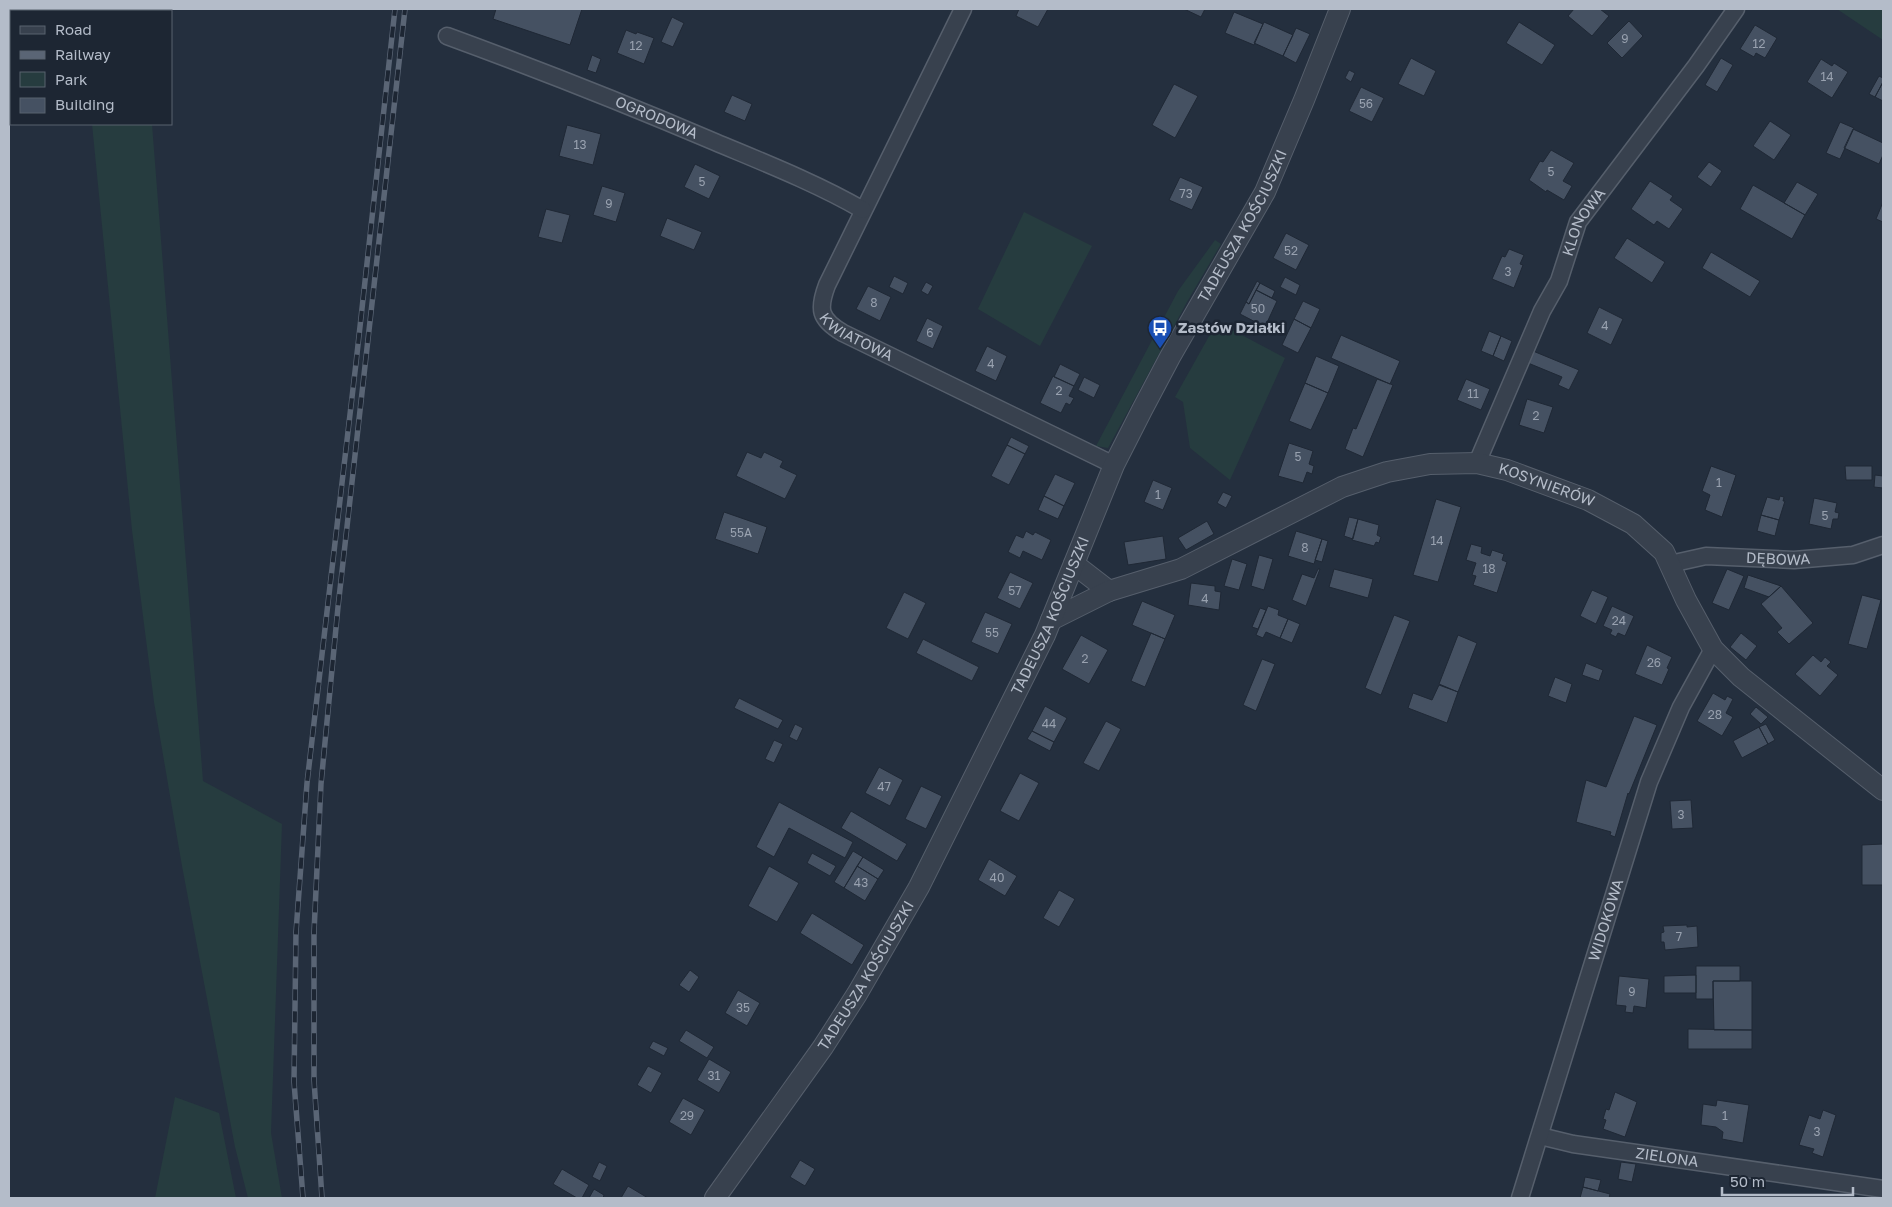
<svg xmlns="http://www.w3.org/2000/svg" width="1892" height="1207" font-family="'Golos Text',sans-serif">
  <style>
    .green { fill: #263c3f }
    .building { fill: #455162; stroke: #1f2835 }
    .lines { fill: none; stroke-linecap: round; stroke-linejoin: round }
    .minor-casing { stroke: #565f6c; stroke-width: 19 }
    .tertiary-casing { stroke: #565f6c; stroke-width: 22 }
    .minor { stroke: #38414e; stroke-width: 16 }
    .tertiary { stroke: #38414e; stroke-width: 20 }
    .rail-casing { stroke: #5a6575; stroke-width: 5.5 }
    .rail { stroke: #1d2633; stroke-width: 4; stroke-dasharray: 11; stroke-linecap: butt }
    .labels { text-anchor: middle; stroke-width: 5; stroke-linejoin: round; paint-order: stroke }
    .number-label { font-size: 12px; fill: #98a1af }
    .street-label { font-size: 15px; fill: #b4bcc9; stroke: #1d2633 }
    .poi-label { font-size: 15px; font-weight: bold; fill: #b4bcc9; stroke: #1d2633; text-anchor: start }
  </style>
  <rect width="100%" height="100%" fill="#242f3e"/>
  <!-- green -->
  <path class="green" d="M1837 9H1883V40Z
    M92 124H152L203 781 282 824 271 1133 282 1198H248L235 1147 182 866 154 702 132 530Z
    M1024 212 1092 246 1040 346 978 309Z
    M1215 240 1221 244 1187 302 1108 448 1096 446 1178 291Z
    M1217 322 1285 358 1230 480 1190 448 1183 402 1175 397Z
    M175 1097 219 1113 236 1198H155Z"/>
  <!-- building -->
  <path class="building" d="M496 9H582L570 45 493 19Z
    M1019 9H1048L1038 27 1016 16Z
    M1184 9H1205L1201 17Z
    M1574 9H1600L1609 16 1592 36 1568 16Z
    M1234 12 1263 24 1254 45 1225 33Z
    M672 17 684 23 673 47 661 42Z
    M1629 21 1643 36 1622 58 1607 43Z
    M1264 22 1293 35 1283 56 1254 43Z
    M1519 22 1555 45 1542 65 1506 43Z
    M1755 25 1777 38 1765 58 1756 53 1754 57 1740 49Z
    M1296 28 1310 34 1296 63 1283 56Z
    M626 30 636 34 637 32 654 38 644 64 617 53Z
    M592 55 601 59 596 73 587 70Z
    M1411 58 1436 71 1424 96 1398 84Z
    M1721 58 1733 65 1717 92 1705 85Z
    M1821 59 1832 66 1834 63 1848 72 1832 98 1807 82Z
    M1349 70 1355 73 1351 82 1345 78Z
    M1879 76 1883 78V82L1875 97 1869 94Z
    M1883 82V101L1875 97Z
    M1174 84 1198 96 1175 138 1152 125Z
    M1361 87 1384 98 1372 122 1349 111Z
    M732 95 752 104 745 121 724 112Z
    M1770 121 1791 135 1774 160 1753 146Z
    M1840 122 1854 128 1840 159 1826 153Z
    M567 125 601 134 593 165 559 156Z
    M1853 129 1883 143V155L1879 164 1844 148Z
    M1551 150 1574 163 1563 181 1572 186 1564 200 1547 190 1546 192 1529 180 1540 161 1543 162Z
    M1709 162 1722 171 1711 187 1697 177Z
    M695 164 720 176 709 199 684 187Z
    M1180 177 1203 187 1192 210 1169 200Z
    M1650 181 1673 196 1670 200 1683 209 1669 229 1657 221 1654 225 1631 209Z
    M1797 182 1818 194 1805 215 1784 203Z
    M1753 185 1805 215 1792 239 1740 209Z
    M602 186 625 193 616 222 593 215Z
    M1883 202V222L1876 219Z
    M546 209 570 215 562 243 538 237Z
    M667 218 702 232 694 250 660 236Z
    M1286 233 1309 245 1296 270 1273 258Z
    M1627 238 1665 262 1652 283 1614 258Z
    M1509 249 1524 255 1520 264 1523 265 1514 288 1492 279 1502 256 1505 257Z
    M1711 252 1760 281 1750 297 1702 268Z
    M894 276 908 283 903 294 889 287Z
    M1285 277 1300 285 1296 295 1280 287Z
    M1257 281 1260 283 1249 304 1246 302Z
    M926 282 933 286 928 295 921 291Z
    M1260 283 1275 291 1272 298 1256 290Z
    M868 286 891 297 880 321 856 309Z
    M1256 290 1277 301 1265 327 1240 314 1246 302 1249 304Z
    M1303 301 1320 309 1311 328 1294 319Z
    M1599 307 1623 319 1611 345 1587 333Z
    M927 318 943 326 933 349 916 341Z
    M1294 319 1311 328 1298 353 1282 345Z
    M1489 331 1501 336 1493 356 1481 351Z
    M1341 335 1400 361 1390 384 1331 358Z
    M1501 336 1512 341 1504 361 1493 356Z
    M987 346 1007 356 996 381 975 371Z
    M1533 351 1579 370 1569 390 1558 385 1562 377 1528 363Z
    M1316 356 1339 366 1328 393 1305 383Z
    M1060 364 1080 374 1074 386 1054 377Z
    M1053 376 1074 386 1069 396 1074 398 1070 405 1066 403 1061 413 1040 403Z
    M1084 377 1100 385 1094 398 1078 390Z
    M1377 379 1393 385 1363 457 1345 449 1353 428 1356 429Z
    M1466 379 1490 389 1481 410 1457 400Z
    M1305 383 1328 393 1311 430 1289 421Z
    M1527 399 1553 407 1544 433 1519 425Z
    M1011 437 1029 446 1025 454 1007 445Z
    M1289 443 1313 451 1309 464 1314 466 1312 474 1307 472 1303 483 1278 476Z
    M1007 445 1025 454 1009 485 991 476Z
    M747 452 761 458 764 452 783 461 780 467 797 475 785 499 736 476Z
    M1711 466 1736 475 1722 517 1705 510 1710 495 1702 491Z
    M1845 466H1872V480H1846Z
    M1055 474 1075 483 1064 506 1044 496Z
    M1875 475 1883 476V488L1874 487Z
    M1153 480 1172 488 1163 510 1144 502Z
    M1223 492 1232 496 1226 508 1217 503Z
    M1044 496 1064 506 1058 519 1038 510Z
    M1780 496 1784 497 1783 501H1785L1779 520 1761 515 1767 497 1779 500Z
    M1814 498 1837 503 1835 512 1839 513 1838 519H1833L1831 529 1809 524Z
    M1436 499 1461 507 1438 582 1413 575Z
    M724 512 767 527 758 554 715 539Z
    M1761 515 1779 520 1775 536 1757 531Z
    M1349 517 1358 519 1353 539 1344 536Z
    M1358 519 1379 525 1377 535 1381 537 1379 543 1376 542 1374 546 1352 540Z
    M1207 521 1214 534 1186 550 1178 538Z
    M1026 531 1033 535 1035 532 1051 540 1042 560 1023 551 1020 558 1008 552 1016 535 1023 538Z
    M1296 531 1322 539 1314 564 1288 556Z
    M1163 536 1166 559 1128 565 1124 542Z
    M1322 539 1328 541 1322 562 1315 560Z
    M1471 544 1482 547 1481 553 1490 556 1492 550 1504 554 1502 560 1507 562 1497 593 1473 585 1476 576 1472 575 1476 563 1466 560Z
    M1259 555 1273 559 1264 590 1251 586Z
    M1232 559 1247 564 1239 590 1224 586Z
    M1318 569H1320L1306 606 1292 600 1302 574 1314 578Z
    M1334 569 1373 579 1368 598 1329 587Z
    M1727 569 1744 576 1729 610 1712 603Z
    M1010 572 1033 583 1020 609 997 598Z
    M1748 575 1781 586 1769 597 1744 588Z
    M1191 583 1215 586V591L1221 592 1219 610 1188 605Z
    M1781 586 1813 623 1789 644 1777 632 1782 628 1761 604Z
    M1592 590 1608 597 1596 624 1580 616Z
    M904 592 926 603 908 639 886 628Z
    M1862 595 1881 600 1867 649 1848 644Z
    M1142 601 1175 615 1165 639 1132 625Z
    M1268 606 1279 610 1278 615 1288 619 1280 638 1266 632 1263 638 1256 635Z
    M1612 606 1634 616 1625 636 1618 633 1616 637 1610 634 1612 630 1603 626Z
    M1260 608 1266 610 1258 629 1252 627Z
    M985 612 1012 624 998 654 971 642Z
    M1394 615 1410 621 1381 695 1365 688Z
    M1288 619 1300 624 1292 643 1280 638Z
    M1151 633 1165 639 1145 687 1131 681Z
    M1741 633 1757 646 1746 660 1730 647Z
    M1081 635 1108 650 1089 684 1062 669Z
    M1458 635 1477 643 1458 692 1439 684Z
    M923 639 979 667 972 681 916 653Z
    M1647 645 1672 657 1667 668 1669 669 1662 685 1635 674Z
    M1813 655 1821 662 1825 657 1831 662 1827 666 1838 675 1820 696 1795 674Z
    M1262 659 1275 664 1256 711 1243 705Z
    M1586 663 1603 670 1599 681 1582 675Z
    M1555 677 1572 684 1566 703 1548 696Z
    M1439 685 1458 692 1447 723 1408 708 1413 693 1432 700Z
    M1713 693 1725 700 1727 696 1733 699 1726 713 1733 717 1722 736 1697 721Z
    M739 698 783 720 778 729 734 708Z
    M1045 706 1067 718 1054 742 1032 731Z
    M1756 707 1768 717 1761 724 1750 714Z
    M1634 716 1657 725 1629 794 1628 793 1615 837 1610 835 1611 832 1576 822 1586 780 1606 787Z
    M1106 721 1121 729 1099 771 1083 763Z
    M795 724 803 728 797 741 789 737Z
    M1766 724 1775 740 1768 744 1759 727Z
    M1759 727 1768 744 1742 758 1733 741Z
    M1032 731 1054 742 1050 751 1027 739Z
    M774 740 783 744 774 763 765 759Z
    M879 767 903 780 890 806 865 793Z
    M1020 773 1039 783 1019 821 1000 811Z
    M921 786 942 796 926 829 905 819Z
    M1691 800 1693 828 1672 829 1670 801Z
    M779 802 853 842 845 858 789 828 774 857 756 847Z
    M851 811 907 844 897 861 841 828Z
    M1883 844V885H1862V845Z
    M853 851 863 857 844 888 834 882Z
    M812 853 836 866 830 876 807 863Z
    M863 857 884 870 878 879 857 866Z
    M989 859 1017 876 1005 896 978 880Z
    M769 866 799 883 777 922 748 906Z
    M857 866 878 879 865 901 844 888Z
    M1059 890 1075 899 1059 927 1043 918Z
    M812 913 864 945 852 965 800 933Z
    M1687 925V927L1697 926 1698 947 1665 950 1664 942H1661V933L1664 932 1663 926Z
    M1696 966H1740V981H1713V999H1696Z
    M690 970 699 977 689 992 679 985Z
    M1696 975V993H1664V976Z
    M1619 976 1649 979 1646 1008 1634 1006 1633 1013 1625 1012 1626 1006 1616 1005Z
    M1713 981H1752V1030H1714Z
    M738 990 760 1003 747 1026 725 1013Z
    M1688 1029 1752 1030V1049H1688Z
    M686 1030 714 1047 707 1058 679 1041Z
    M653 1041 668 1048 664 1056 649 1048Z
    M709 1059 731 1072 719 1093 697 1080Z
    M648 1066 662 1073 651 1093 637 1085Z
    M1615 1092 1637 1102 1625 1137 1603 1129 1606 1120 1603 1119 1606 1109 1609 1110Z
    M683 1098 705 1110 691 1135 669 1122Z
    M1717 1100 1749 1105 1743 1143 1722 1139 1723 1132 1716 1127 1701 1125 1703 1104 1716 1106Z
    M1823 1110 1836 1115 1823 1157 1812 1153 1814 1149 1799 1145 1809 1115 1820 1119Z
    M800 1160 815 1169 805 1186 790 1177Z
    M599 1162 607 1166 600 1181 592 1177Z
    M1621 1162 1636 1164 1632 1182 1618 1179Z
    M562 1169 589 1185 582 1198H577L553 1184Z
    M1585 1177 1601 1180 1598 1191 1583 1187Z
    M628 1186 648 1198H621Z
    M1583 1187 1610 1194 1609 1198H1580Z
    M594 1189 604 1195 603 1198H589Z"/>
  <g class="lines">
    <defs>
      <g id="minor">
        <path id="s1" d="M963 9 827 285C818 309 819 319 843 333L1114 465"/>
        <path id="s2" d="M447 36C537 69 626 104 715 142 765 163 816 183 863 210"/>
        <path id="s3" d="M1477 463 1542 311 1559 281 1578 222 1696 66 1736 9"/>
        <path id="s4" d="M1670 564 1706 556 1794 560 1853 555 1883 545"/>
        <path id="s5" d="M1540 1136 1573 1144 1650 1155 1883 1189"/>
        <path id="s6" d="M1520 1198 1649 782 1681 707 1713 649"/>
      </g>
      <g id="tertiary">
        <path d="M1074 564 1109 591"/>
        <path id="s7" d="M1051 620 1109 591 1181 569 1342 487 1387 472 1430 464 1477 463 1507 470 1588 500 1633 524 1664 552 1686 600 1713 649 1741 677 1883 790"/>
        <path id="s8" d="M715 1198 823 1047 857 994 919 887 1045 635 1114 465 1142 410 1170 357 1265 192 1304 100 1340 9"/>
      </g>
    </defs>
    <!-- minor casing -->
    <use href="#minor" class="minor-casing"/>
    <!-- tertiary casing -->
    <use href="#tertiary" class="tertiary-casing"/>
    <!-- minor -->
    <use href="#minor" class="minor"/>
    <!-- tertiary -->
    <use href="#tertiary" class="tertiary"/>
    <defs>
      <path id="rail" d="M303 1198 294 1082 296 932 307 783 356 363 395 9
        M322 1198 314 1080V932L321 784 338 607 405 9"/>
    </defs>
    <!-- rail casing -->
    <use href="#rail" class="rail-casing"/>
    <!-- rail -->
    <use href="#rail" class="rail"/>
  </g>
  <!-- icons -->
  <defs>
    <symbol id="bus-pin" viewBox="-11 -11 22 30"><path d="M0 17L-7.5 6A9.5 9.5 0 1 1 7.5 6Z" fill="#1a4fb4" stroke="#1d2633"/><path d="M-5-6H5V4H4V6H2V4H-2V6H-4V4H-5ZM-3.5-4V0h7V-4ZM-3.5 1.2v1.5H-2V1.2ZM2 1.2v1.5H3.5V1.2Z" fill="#fff"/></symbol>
  </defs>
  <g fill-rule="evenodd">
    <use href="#bus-pin" x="1146" y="314" width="28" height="38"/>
  </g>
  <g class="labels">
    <!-- number labels -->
    <g class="number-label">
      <text x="1625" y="43">9</text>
      <text x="1759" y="48">12</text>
      <text x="636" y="50">12</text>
      <text x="1827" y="81">14</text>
      <text x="1366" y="108">56</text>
      <text x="580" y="149">13</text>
      <text x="1551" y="176">5</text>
      <text x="702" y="186">5</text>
      <text x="1186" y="198">73</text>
      <text x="609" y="208">9</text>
      <text x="1291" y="255">52</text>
      <text x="1508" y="276">3</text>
      <text x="874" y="307">8</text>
      <text x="1258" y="313">50</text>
      <text x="1605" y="330">4</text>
      <text x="930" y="337">6</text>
      <text x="991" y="368">4</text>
      <text x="1059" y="395">2</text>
      <text x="1473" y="398">11</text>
      <text x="1536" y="420">2</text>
      <text x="1298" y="461">5</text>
      <text x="1719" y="487">1</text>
      <text x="1158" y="499">1</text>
      <text x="1825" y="520">5</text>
      <text x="741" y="537">55A</text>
      <text x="1437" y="545">14</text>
      <text x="1305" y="552">8</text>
      <text x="1489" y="573">18</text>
      <text x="1015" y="595">57</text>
      <text x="1205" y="603">4</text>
      <text x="1619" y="625">24</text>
      <text x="992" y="637">55</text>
      <text x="1085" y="663">2</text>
      <text x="1654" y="667">26</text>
      <text x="1715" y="719">28</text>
      <text x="1049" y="728">44</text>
      <text x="884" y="791">47</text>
      <text x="1681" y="819">3</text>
      <text x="997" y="882">40</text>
      <text x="861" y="887">43</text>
      <text x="1679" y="941">7</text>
      <text x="1632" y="996">9</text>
      <text x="743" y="1012">35</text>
      <text x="714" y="1080">31</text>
      <text x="687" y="1120">29</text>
      <text x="1725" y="1120">1</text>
      <text x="1817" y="1136">3</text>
    </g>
    <!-- street labels -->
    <g class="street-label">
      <text dy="5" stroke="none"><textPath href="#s2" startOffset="225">OGRODOWA</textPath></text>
      <text dy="5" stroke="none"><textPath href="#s3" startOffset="264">KLONOWA</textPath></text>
      <text dy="5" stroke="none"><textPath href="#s8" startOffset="1109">TADEUSZA KOŚCIUSZKI</textPath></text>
      <text dy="5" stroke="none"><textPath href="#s1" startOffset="379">KWIATOWA</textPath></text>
      <text dy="5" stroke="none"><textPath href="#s7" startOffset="532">KOSYNIERÓW</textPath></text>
      <text dy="5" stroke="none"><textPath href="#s4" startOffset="109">DĘBOWA</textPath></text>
      <text dy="5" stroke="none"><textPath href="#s8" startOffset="674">TADEUSZA KOŚCIUSZKI</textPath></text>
      <text dy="5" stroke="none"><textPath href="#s6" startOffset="291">WIDOKOWA</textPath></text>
      <text dy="5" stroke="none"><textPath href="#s8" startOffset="269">TADEUSZA KOŚCIUSZKI</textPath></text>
      <text dy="5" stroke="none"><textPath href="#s5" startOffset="129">ZIELONA</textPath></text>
    </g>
    <!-- poi labels -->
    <g class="poi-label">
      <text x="1178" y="333">Zastów Działki</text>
    </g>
  </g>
  <!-- border -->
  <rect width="1892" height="1207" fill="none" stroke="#b4bcc9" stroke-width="20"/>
  <!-- legend -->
  <rect x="10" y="10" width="162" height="115" fill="#1d2633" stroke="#59626f"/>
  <rect x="20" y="26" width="25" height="8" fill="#38414e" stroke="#59626f"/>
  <text x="55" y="35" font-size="15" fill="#b4bcc9">Road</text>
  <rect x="20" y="51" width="25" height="8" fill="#5a6575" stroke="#59626f"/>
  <text x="55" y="60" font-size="15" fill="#b4bcc9">Railway</text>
  <rect x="20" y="72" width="25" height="15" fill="#263c3f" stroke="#59626f"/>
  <text x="55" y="85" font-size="15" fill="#b4bcc9">Park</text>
  <rect x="20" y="98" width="25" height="15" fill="#455162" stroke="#59626f"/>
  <text x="55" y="110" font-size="15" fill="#b4bcc9">Building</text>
  <!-- scale -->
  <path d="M1722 1187v8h131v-8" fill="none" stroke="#b4bcc9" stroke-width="2.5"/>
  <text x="1730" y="1187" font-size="15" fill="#b4bcc9" stroke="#1d2633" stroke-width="4" paint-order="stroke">50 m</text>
</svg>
